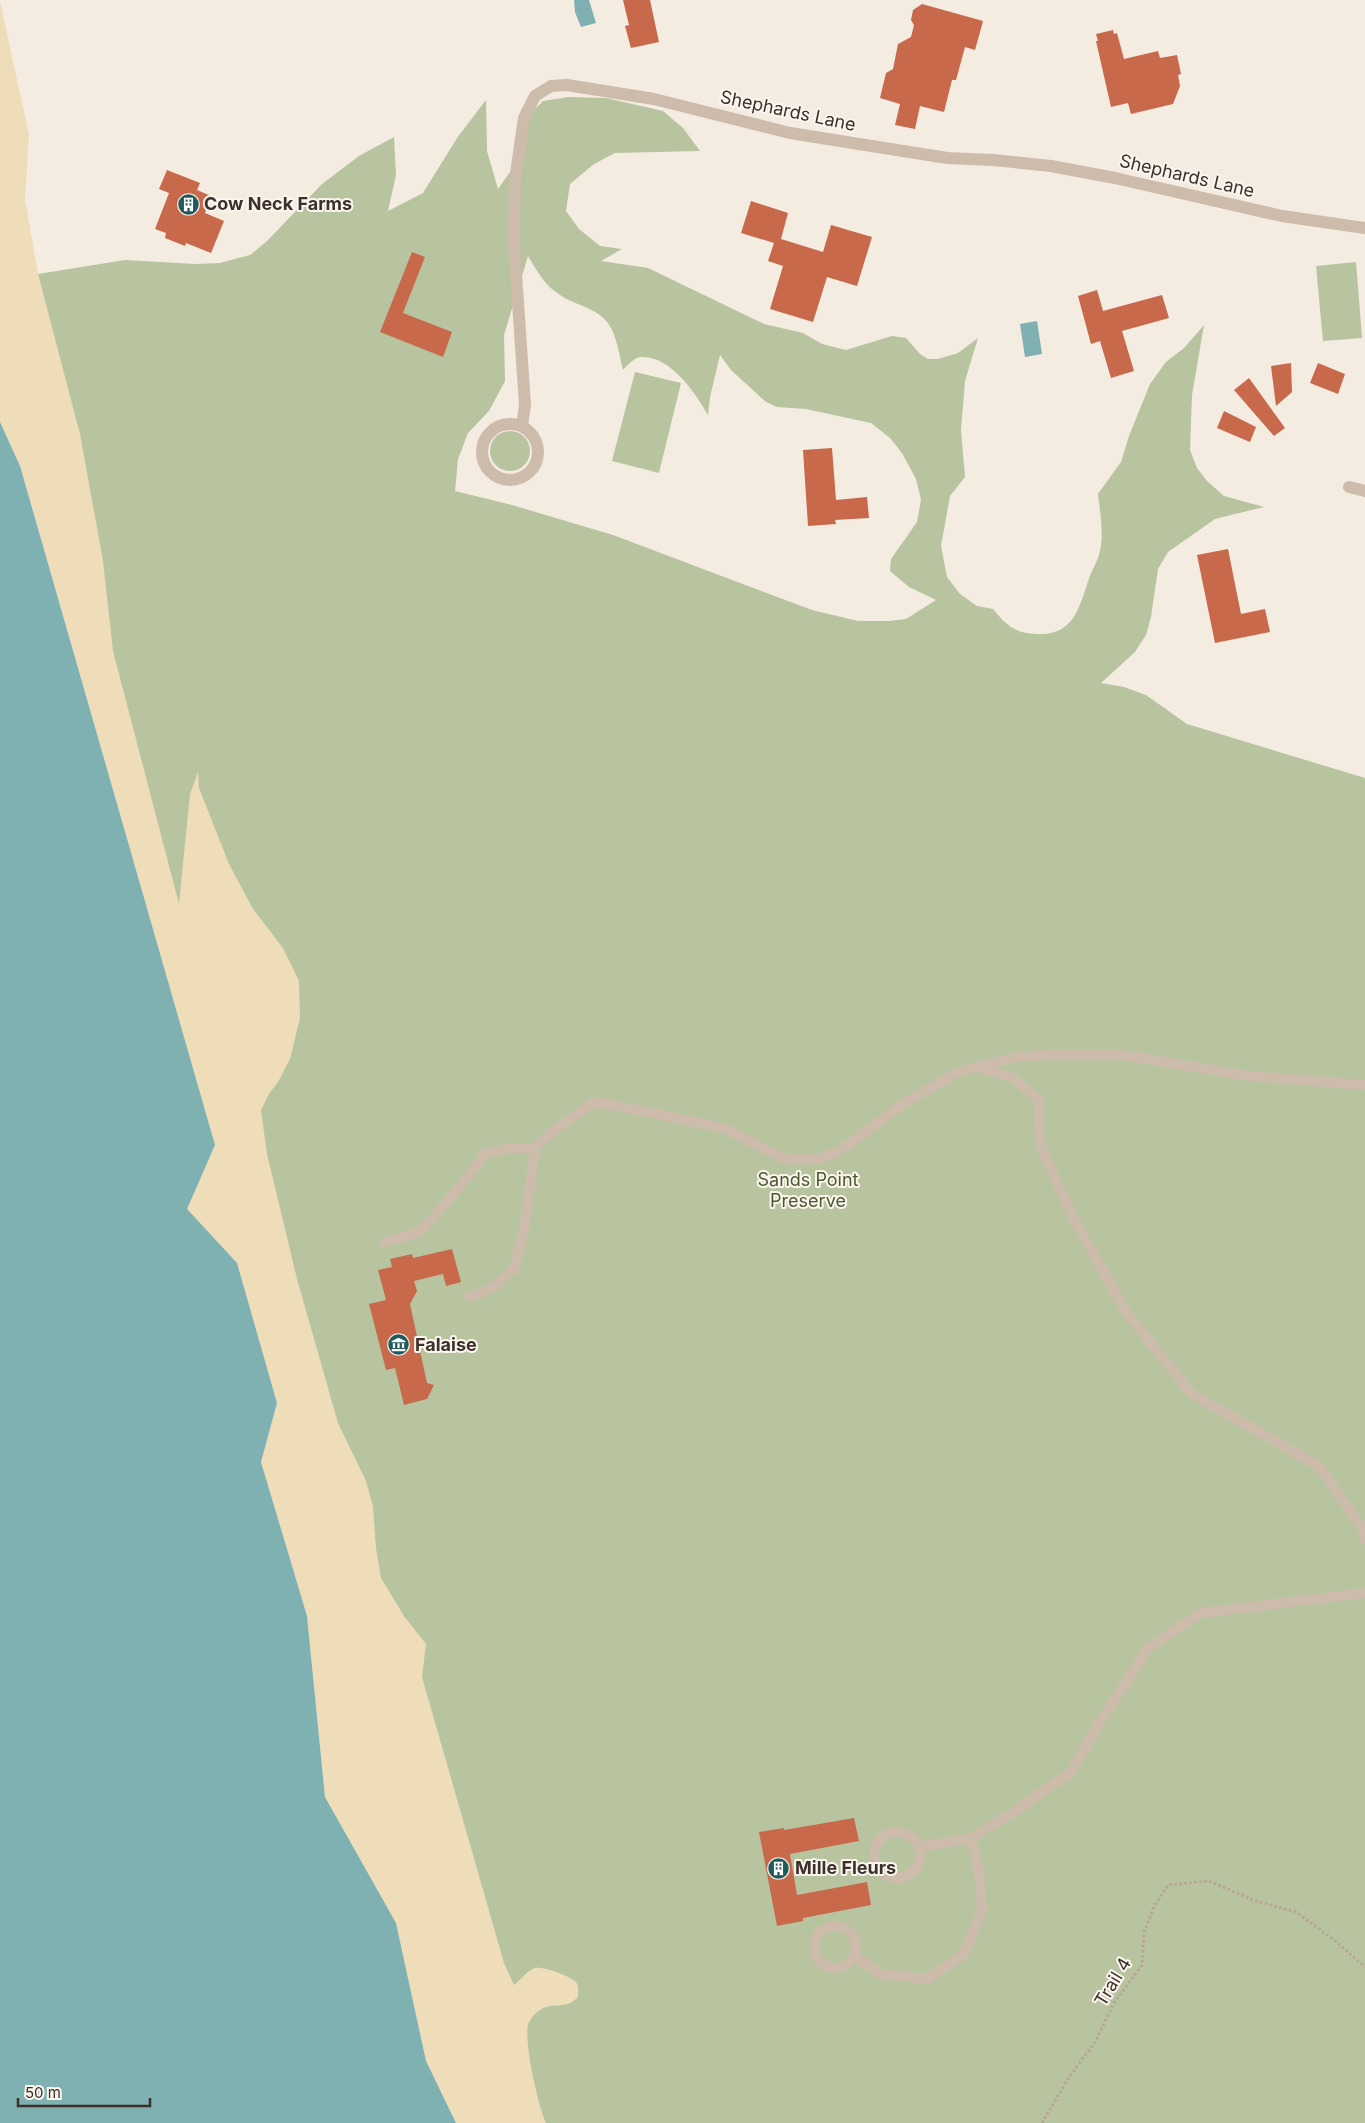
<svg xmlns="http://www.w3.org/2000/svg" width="1365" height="2123" font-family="Inter,sans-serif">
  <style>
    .green { fill: #b8c4a0; fill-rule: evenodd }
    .sand { fill: #efdcb8 }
    .water { fill: #7fb0b2 }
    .building { fill: #c8694b }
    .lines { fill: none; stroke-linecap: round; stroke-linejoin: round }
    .path { stroke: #b9a596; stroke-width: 3; stroke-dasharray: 2.5 2.5; stroke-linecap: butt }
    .service { stroke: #cdbbac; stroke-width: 10 }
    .minor { stroke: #cdbbac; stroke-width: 12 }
    .labels { text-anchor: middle; stroke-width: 4; stroke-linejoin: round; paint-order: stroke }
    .street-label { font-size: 18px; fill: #3b302b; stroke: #fbf5ee }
    .poi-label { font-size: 18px; font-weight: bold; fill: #3b302b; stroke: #fbf5ee; text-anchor: start }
    .park-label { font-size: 18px; fill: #4a5a2e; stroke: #fbf5ee }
  </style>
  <rect width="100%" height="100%" fill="#f4ebe1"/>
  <!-- green -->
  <path class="green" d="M569 97 606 98 663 111 683 128 700 151 615 153 594 164 570 184 566 211 579 229 600 246 622 249 601 261 648 268 764 324 803 333 822 344 846 350 892 336 906 338 920 354 928 359H938L958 353 978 338 965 381 961 430 965 477 950 496 941 546 947 577 960 594 977 606 993 609C1008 627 1016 634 1041 634 1076 634 1080 603 1090 576 1093 568 1098 560 1100 551 1104 533 1100 512 1098 494L1121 462 1129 436 1150 384 1166 362 1184 348 1204 325 1192 395 1190 450 1197 468 1207 481 1224 496 1264 507 1215 519 1168 552 1158 569 1151 617 1146 635 1135 652 1101 683 1124 687 1146 695 1187 724 1365 778V2123H471L0 287 39 281 38 274 125 260 196 264 220 263 250 255 266 242 322 184 359 156 394 137 396 175 388 211 423 193 457 138 486 100 487 151 498 189 525 151 529 115 543 101ZM528 256C537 271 545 286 560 295 574 305 597 308 607 322 617 334 619 355 623 370 628 365 634 357 642 357 671 356 696 394 708 415L710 397 720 355 731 370 766 402 777 407 806 409 871 423 890 438 902 453 916 479 921 500 917 522 891 559 890 571 909 587 936 600 906 619 889 621H858L812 610 613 535 512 505 455 491 458 459 468 433 489 411 505 381 504 335Z
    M1356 262 1362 338 1323 341 1316 266Z
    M635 372 681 383 659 473 612 461Z
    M490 451a20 20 0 1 1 40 0a20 20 0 1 1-40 0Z"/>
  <!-- sand -->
  <path class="sand" d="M0 1 29 135 25 199 38 274 80 434 103 561 113 651 179 904 190 794 198 772 199 788 229 864 253 909 283 948 299 981 300 1018 290 1059 278 1082 269 1094 261 1110 267 1154 297 1279 338 1423 366 1481 373 1506 376 1548 381 1578 404 1616 426 1644 422 1677 504 1963 514 1985C521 1980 526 1971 535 1968 543 1966 570 1976 576 1982 579 1986 578 1991 578 1997 564 2011 553 2001 540 2010 536 2012 529 2020 528 2025 524 2043 538 2106 546 2123H456L426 2061 396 1923 325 1797 307 1616 261 1462 277 1403 237 1263 186 1209 215 1145 20 466 0 422Z"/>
  <!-- water -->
  <path class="water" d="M574 0H589L596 23 581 27 575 12Z
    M1037 321 1042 354 1025 357 1020 324Z
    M0 422 20 466 215 1145 187 1209 237 1263 277 1403 261 1462 307 1616 325 1797 396 1923 426 2061 456 2123H0Z"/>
  <!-- building -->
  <path class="building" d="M623 0H650L659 42 631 48 625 26 629 25Z
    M922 4 983 21 975 50 965 47 956 80H952L944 112 920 106 915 129 895 125 900 104 880 98 886 73 893 69 898 44 911 37 914 25 911 20 913 10Z
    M1113 30 1114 34 1117 33 1124 59 1158 51 1160 58 1177 55 1181 74 1178 75 1180 86 1173 104 1131 114 1128 103 1111 107 1096 41H1098L1096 34Z
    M167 170 200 183 197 190 211 196 205 213 224 221 211 253 186 243 185 246 165 238 166 233 155 229 169 193 159 189Z
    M751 201 788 213 781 239 823 252 831 225 872 237 857 286 827 277 813 322 770 309 783 266 768 261 774 243 741 233Z
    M412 252 425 257 403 313 452 332 443 357 380 332Z
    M1097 290 1103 311 1162 295 1169 318 1122 331 1134 371 1111 378 1100 341 1091 344 1078 296Z
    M1291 363 1292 392 1276 406 1271 366Z
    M1318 363 1345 374 1338 394 1310 383Z
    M1249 378 1285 428 1274 436 1234 390Z
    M1224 411 1256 427 1250 442 1217 428Z
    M832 448 836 500 867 497 869 518 835 520 836 524 808 526 803 450Z
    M1228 549 1241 614 1265 609 1270 632 1215 643 1197 555Z
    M452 1249 461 1282 446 1286 443 1274 414 1281 417 1291 410 1304 427 1383 434 1385 427 1399 404 1405 395 1368 386 1370 369 1304 386 1300 378 1270 392 1267 390 1259 412 1254 413 1258Z
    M854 1818 859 1841 790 1854 797 1895 867 1882 871 1905 803 1918V1921L777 1926 759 1832 784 1828V1830Z"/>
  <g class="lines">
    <!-- path -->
    <path class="path" d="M1042 2123 1068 2079 1095 2042 1114 2003 1142 1965 1144 1932 1155 1905 1168 1885 1209 1881 1253 1900 1296 1912 1334 1940 1365 1967"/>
    <!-- service -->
    <path class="service" d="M978 1067 1013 1078 1038 1099 1040 1145 1072 1215 1126 1312 1192 1394 1319 1466 1363 1529 1365 1539
      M385 1242 420 1232 462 1184 486 1153 512 1148H535
      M470 1297 494 1287 514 1268 524 1230 535 1148 552 1132 594 1102 648 1112 726 1129 783 1158 818 1159 838 1152 903 1104 958 1072 1015 1057 1052 1054H1118L1249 1076 1365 1085
      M874 1855a23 23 0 1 1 46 0a23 23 0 1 1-46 0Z
      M919 1847 971 1838 1009 1815 1071 1772 1098 1725 1148 1648 1201 1613 1365 1593
      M814 1947a21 21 0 1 1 42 0a21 21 0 1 1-42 0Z
      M854 1956 881 1974 927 1979 964 1954 982 1910 979 1871 971 1838"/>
    <!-- minor -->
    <path class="minor" d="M482 452a28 28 0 1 1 56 0a28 28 0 1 1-56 0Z
      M522 426 525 405 514 244 515 180 524 118 535 96 551 86 567 85 654 99 790 133 947 158 993 160 1051 166 1115 178 1282 216 1365 228
      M1349 487 1365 491"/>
  </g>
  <!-- icons -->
  <defs>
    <symbol id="building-disc" viewBox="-11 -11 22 22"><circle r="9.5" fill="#1f5a5e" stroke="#fbf5ee"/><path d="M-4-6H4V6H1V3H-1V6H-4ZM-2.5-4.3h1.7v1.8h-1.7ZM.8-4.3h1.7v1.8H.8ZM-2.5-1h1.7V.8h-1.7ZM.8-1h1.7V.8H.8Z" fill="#fff"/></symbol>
    <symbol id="museum-disc" viewBox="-11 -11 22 22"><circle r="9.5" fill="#1f5a5e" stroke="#fbf5ee"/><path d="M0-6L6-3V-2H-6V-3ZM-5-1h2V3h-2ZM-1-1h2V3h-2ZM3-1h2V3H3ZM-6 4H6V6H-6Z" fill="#fff"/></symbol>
  </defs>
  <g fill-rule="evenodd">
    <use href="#building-disc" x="176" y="192" width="25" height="25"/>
    <use href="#museum-disc" x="386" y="1332" width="25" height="25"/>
    <use href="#building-disc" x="766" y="1856" width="25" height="25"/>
  </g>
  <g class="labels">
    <!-- street labels -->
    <g class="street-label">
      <text transform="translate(788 111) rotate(12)" y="6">Shephards Lane</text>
      <text transform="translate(1187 176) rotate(13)" y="6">Shephards Lane</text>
      <text transform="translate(1113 1982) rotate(-59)" y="6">Trail 4</text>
    </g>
    <!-- poi labels -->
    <g class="poi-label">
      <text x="204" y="210">Cow Neck Farms</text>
      <text x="415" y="1351">Falaise</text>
      <text x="795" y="1874">Mille Fleurs</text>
    </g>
    <!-- park labels -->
    <g class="park-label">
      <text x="808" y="1186">Sands Point<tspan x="808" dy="21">Preserve</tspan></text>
    </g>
  </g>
  <!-- scale -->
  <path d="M18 2098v8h132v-8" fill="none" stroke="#3b302b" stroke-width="2.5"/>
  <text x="25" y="2098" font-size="15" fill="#3b302b" stroke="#fbf5ee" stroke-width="4" paint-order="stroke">50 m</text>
</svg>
